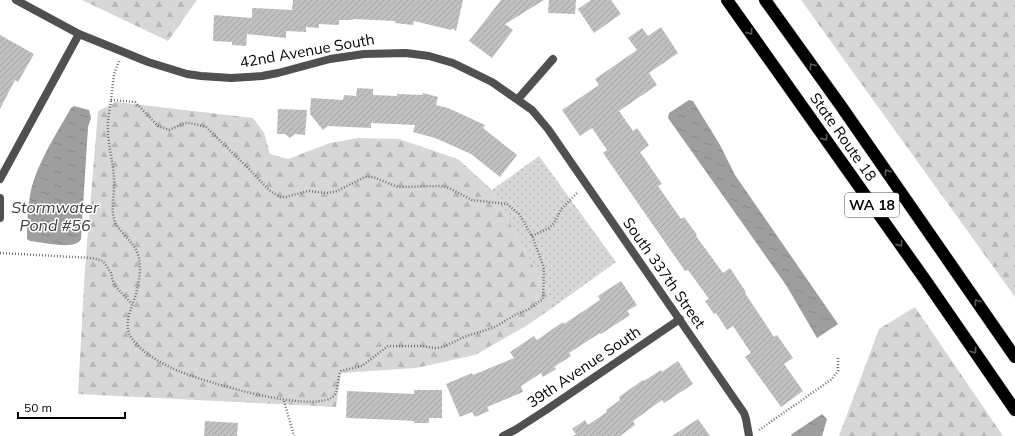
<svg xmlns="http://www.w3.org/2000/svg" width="1015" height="436" font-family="Mulish,sans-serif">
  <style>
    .forest { fill: url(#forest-firs) }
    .park { fill: url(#park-dots) }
    .water { fill: url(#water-ripples) }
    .building { fill: url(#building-hatch) }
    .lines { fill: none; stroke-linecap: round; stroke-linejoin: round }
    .highway-casing { stroke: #dbdbdb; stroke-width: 13 }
    .path { stroke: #727272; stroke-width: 2.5; stroke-dasharray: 1 2; stroke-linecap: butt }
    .street { stroke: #505050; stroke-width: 8 }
    .highway { stroke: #000; stroke-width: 12 }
    .oneway { stroke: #595959 }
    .labels { text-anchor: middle; stroke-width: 3; stroke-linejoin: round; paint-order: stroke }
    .shield { fill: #fff; stroke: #4c4c4c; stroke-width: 1 }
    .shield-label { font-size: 14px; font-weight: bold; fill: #000 }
    .street-label { font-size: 15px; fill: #000; stroke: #fff }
    .water-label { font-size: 16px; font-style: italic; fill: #3f3f3f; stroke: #fff }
  </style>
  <defs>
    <pattern id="forest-firs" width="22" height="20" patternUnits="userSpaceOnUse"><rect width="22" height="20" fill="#d7d7d7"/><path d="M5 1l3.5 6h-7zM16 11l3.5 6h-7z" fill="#b7b7b7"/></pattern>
    <pattern id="park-dots" width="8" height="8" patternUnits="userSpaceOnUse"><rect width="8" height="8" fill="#d7d7d7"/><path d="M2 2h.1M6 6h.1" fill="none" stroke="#b7b7b7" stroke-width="1.8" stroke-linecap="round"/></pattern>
    <pattern id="water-ripples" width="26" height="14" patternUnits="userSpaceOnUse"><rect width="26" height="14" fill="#9e9e9e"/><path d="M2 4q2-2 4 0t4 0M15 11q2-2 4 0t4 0" fill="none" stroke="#868686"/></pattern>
    <pattern id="building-hatch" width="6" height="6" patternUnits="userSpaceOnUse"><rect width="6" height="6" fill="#c0c0c0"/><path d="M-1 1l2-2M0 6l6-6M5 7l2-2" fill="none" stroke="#a3a3a3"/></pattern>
  </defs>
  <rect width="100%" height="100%" fill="#fff"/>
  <!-- forest -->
  <path class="forest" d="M82 0H197L168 41Z
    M801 0H1015V297Z
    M116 102 253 118 264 133 270 154 288 159 330 143 358 138 399 139 458 159 492 190 555 306 526 326 475 355 416 368 341 373 336 407 78 394 85 268 98 111Z
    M915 307 1003 436H839L879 329Z"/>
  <!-- park -->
  <path class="park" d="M539 156 616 262 555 306 492 190Z"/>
  <!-- water -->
  <path class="water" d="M689 100 693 101 720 145 735 175 838 324 817 338 786 285 668 118 669 113Z
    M74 106 89 110 91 118 88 127 81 239C76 251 42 242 30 241L27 239C27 219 28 193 36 174 45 151 59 129 71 108Z
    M822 414 827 419 822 436H791L792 434Z"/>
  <!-- building -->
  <path class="building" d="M293 0H463L456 31 452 28 451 30 414 21 413 25 395 23V21L353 19 352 20H339V25L319 24V28L306 27V32L286 31V38L247 34 246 46 232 45V42L213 41 214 15 252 18V8L292 10Z
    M501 0H544L505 24 513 30 492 58 469 41Z
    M549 0H576L575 14 548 13Z
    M591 0H611L621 14 594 33 578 9Z
    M661 27 678 53 649 73 657 85 619 111 633 131 637 128 649 145 640 152 662 184 658 186 681 219 684 217 697 235 696 236 723 273 730 268 746 292 745 293 774 337 777 335 793 358 784 364 803 391 781 407 745 357 751 353 733 326 727 330 716 313 714 314 705 301 709 299 688 270 685 271 603 153 607 150 592 128 580 136 562 110 599 85 595 79 637 50 628 38 642 28 648 36Z
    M0 35 34 54 18 82 15 80 0 109Z
    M357 88 373 89V95L397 96V94L422 95 423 93 438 97 436 105 448 108 485 125 483 128 517 155 500 177 471 154 435 138 413 132 415 125 371 123V128L328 126 323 130 310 114 311 98 343 100 344 95 356 96Z
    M278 109 307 110 305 135 295 134 290 138 285 134H277Z
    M621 281 637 305 627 311 630 315 601 334 600 333 569 353 571 356 554 367 556 369 543 377 541 373 521 386 523 392 487 407 489 411 475 417 472 412 460 417 446 384 472 373 473 375 514 358 510 352 534 336 537 340 563 322 564 324 600 300 598 296Z
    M678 361 693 384 664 403 662 400 633 421 635 425 620 436H573L576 434 572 429 585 420 588 425 607 412 606 410 620 400 619 397 643 380 644 381 661 370 662 372Z
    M414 390H442V418H429V423H414V421L375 419 346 418 347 391 414 394Z
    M698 419 710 436H672Z
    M205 421 238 423 237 436H204Z"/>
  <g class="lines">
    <defs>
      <path id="highway" d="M727 0 926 281 1015 410
        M765 0 841 106 1015 357"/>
    </defs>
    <!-- highway casing -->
    <use href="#highway" class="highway-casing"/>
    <!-- path -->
    <path class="path" d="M111 100 135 102 158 126 169 130 185 123H190L206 127 249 169 269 190 280 197H286L308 191 328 193 337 191 365 177H373L398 187 441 186 449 188 472 200 507 204 519 214 532 236 539 254 544 269 543 299 529 309 515 315 495 327 464 337 443 347 435 348 422 346H388L362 366 341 371C336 379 340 393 331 398 306 412 209 383 181 372 166 366 135 350 129 333 124 319 134 304 137 290 139 282 140 273 140 266 139 249 132 244 122 232 120 229 116 226 115 222 110 209 115 195 114 181 114 164 108 147 108 130 107 120 110 109 111 100Z
      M111 100 114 74 119 61
      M532 236 549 228 554 223 562 208 578 192
      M0 253 92 258 103 261 111 273 114 285 132 304
      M284 401 294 436
      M759 430 832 379 838 371V358"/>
    <!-- street -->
    <path class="street" d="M16 0 79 34 148 62 187 74 201 76 231 78 262 76 278 73 330 59 364 54 406 53 429 56 453 63 492 82 532 110 548 129 744 413 746 419 749 436
      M518 99 553 59
      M0 179 79 34
      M0 198V218
      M503 436 515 430 546 410 680 319"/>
    <!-- highway -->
    <use href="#highway" class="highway"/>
  </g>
  <!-- one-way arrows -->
  <defs><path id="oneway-chevron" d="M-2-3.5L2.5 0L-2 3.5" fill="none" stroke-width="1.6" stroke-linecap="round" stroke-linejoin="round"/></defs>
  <g class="oneway">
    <use href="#oneway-chevron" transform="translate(750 32) rotate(55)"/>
    <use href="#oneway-chevron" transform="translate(812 66) rotate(-126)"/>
    <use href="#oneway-chevron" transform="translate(825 138) rotate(55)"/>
    <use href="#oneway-chevron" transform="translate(887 172) rotate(-125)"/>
    <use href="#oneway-chevron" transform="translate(900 244) rotate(55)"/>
    <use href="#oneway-chevron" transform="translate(977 302) rotate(-125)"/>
    <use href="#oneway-chevron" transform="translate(974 351) rotate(55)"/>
  </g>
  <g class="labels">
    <!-- shield labels -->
    <rect class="shield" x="845" y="193" width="54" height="24" rx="3"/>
    <g class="shield-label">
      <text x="872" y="210">WA 18</text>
    </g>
    <!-- street labels -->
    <g class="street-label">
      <text transform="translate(307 51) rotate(-10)" y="5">42nd Avenue South</text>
      <text transform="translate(843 137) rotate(55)" y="5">State Route 18</text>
      <text transform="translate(664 273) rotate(55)" y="5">South 337th Street</text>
      <text transform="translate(584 367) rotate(-34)" y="5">39th Avenue South</text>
    </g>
    <!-- water labels -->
    <g class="water-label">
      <text x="55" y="213">Stormwater<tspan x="55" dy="18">Pond #56</tspan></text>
    </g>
  </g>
  <!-- scale -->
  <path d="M18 412v6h107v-6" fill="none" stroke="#000000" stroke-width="2"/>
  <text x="24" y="412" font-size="12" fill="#000000" stroke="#ffffff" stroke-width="3" paint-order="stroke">50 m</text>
</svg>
